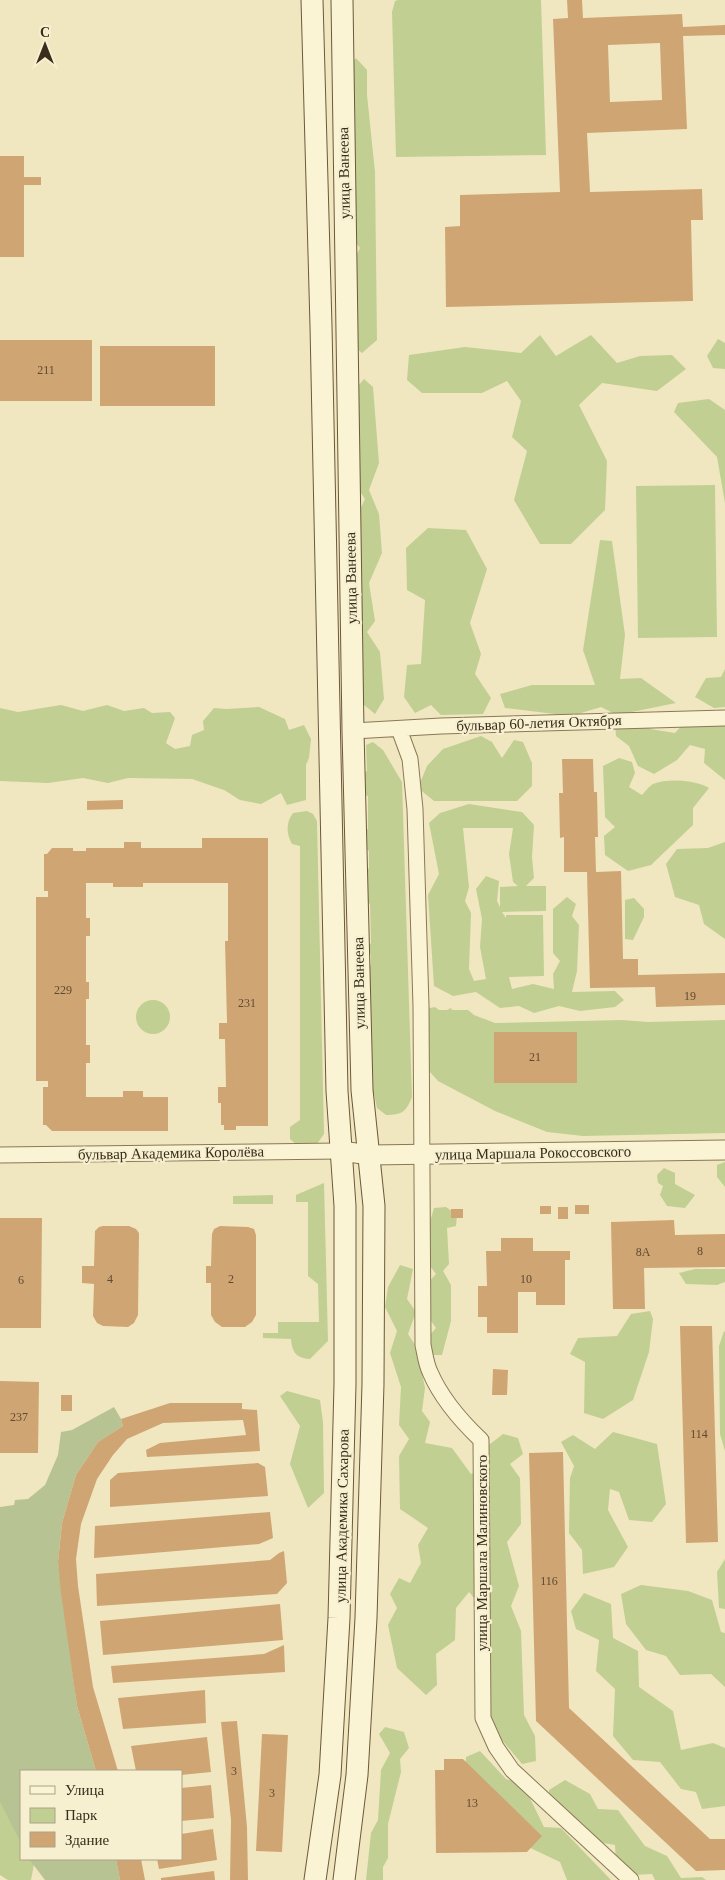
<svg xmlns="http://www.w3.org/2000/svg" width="725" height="1880" font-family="'Times New Roman',serif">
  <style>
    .green { fill: #c1cf93; fill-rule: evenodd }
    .cemetery { fill: #b8c393 }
    .building { fill: #d0a574; fill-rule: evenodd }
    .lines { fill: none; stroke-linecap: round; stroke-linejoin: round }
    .minor-casing { stroke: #8a7857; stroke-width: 17 }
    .tertiary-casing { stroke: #8a7857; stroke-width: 21 }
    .secondary-casing { stroke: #6c593a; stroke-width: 23 }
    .minor { stroke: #faf3d4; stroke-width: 15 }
    .tertiary { stroke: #faf3d4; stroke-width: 19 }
    .secondary { stroke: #faf3d4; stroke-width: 21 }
    .labels { text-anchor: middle; stroke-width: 4.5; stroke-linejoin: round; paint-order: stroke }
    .number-label { font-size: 12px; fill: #5f4b32 }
    .street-label { font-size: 15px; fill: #392d1c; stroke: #f7f0d0 }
  </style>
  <rect width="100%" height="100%" fill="#f0e7c0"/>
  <!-- green -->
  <path class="green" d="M398 0H541L546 155 396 157 392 12 395 1Z
    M356 58 367 70V95L375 172 377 340 362 353 350 343 349 270 360 248 349 234 346 70Z
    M540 335 556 356 591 335 617 363 640 356 672 355 686 369 657 391 602 383 579 405 607 461 605 510 571 544H540L514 500 527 451 512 437 521 401 507 381 482 393H422L407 380 409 355 465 347 521 353Z
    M718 339 725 343V369L713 368 707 356Z
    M364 379 373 387 379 463 369 490 379 514 382 553 369 583 375 621 367 632 380 652 384 699 375 714 358 700 352 526 365 499 355 484 352 393Z
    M709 399 725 410V503L717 457 674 412 678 403Z
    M715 485 717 637 638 638 636 486Z
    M428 528 466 530 487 569 470 623 481 654 475 674 491 698 483 714 441 715 431 705 415 713 404 697 407 665 421 664 425 600 407 590 406 548Z
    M600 540 612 541 625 635 620 679 641 678 676 703 617 715 601 707 571 716 505 708 500 694 532 685H595L583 650Z
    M725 669V707L714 708 695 697 706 678 721 677Z
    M61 705 83 711 107 705 124 711 144 708 152 713 170 712 175 718 166 743 175 749 190 746 192 735 204 730 203 721 214 708 226 709 259 707 285 719 289 730 304 725 311 739 309 758 306 765V800L287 805 281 793 261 804 240 800 224 790 192 779 128 778 108 783 83 778 48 783 0 781V708L18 712Z
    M641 717 650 729 675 733 685 722 725 721V780L704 763 705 749 690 745 677 760 654 774 638 766 629 746 616 736 615 724Z
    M481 736 492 742 502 758 514 740 523 742 532 763V786L517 801H434L418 788 427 766 443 749Z
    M373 742 383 750 402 782 412 1097C406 1112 402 1115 386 1115L377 1108 374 1094H370L364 973 371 965V955L367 947 371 943 370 904 359 895 358 878 369 868V851L361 844V832L368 829V796L365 795V772L367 771 366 745Z
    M619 758 632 762 635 773 629 787 642 795C645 792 649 786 653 784 668 778 696 780 709 788L693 808V825L651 865 628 871 605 855 604 836 615 827 605 817 603 766Z
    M469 804 522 812 534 825 532 857 534 878 526 886H546V911L502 912 506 918V915H543L544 976 509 977 512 989 533 984 554 989 553 974 560 961 553 953V909L567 897 576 904 572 916 579 925 577 971 572 992 615 991 624 1000 615 1007 580 1011 559 1006 534 1013 519 1006 500 1008 476 992 453 996 434 986 428 895 439 874 429 823 440 813ZM463 828H513L509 854 513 882 518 886 500 887V907L497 901 499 881 486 876 476 889 482 919 480 947 486 979 474 981 469 969 471 913 465 901 469 887Z
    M307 811 313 814 317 821 324 1134 317 1144 298 1146 290 1139V1127L300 1120V846L292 844C286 834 286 822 293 813Z
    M725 842V939L704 924 699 905 675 897 666 864 677 849 708 848Z
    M634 898 644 909V917L633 940 625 939V900Z
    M136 1017a17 17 0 1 1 34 0a17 17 0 1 1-34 0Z
    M435 1007 439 1010H447L451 1008 452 1010H468L474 1015 495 1023 622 1020 648 1022 725 1020V1133L583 1136 547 1132 495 1111 438 1081 429 1071 425 1009Z
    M725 1162V1187L717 1177V1165Z
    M664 1168 675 1173V1184L695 1195 685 1208 667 1206 660 1195 663 1186 658 1183 657 1175Z
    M324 1183 328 1341 310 1359C296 1358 292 1352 291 1339L263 1338V1333H278V1322H319L318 1284 308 1276V1202H296V1195Z
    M273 1195V1204H233V1196Z
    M446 1207 457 1215 456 1226 447 1228 449 1264 443 1271 451 1285V1321L442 1355H431L428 1337 436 1328 429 1318 426 1285 436 1274 427 1262V1232L434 1208Z
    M400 1265 413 1269 407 1299 416 1312 408 1334 417 1348 425 1388 422 1411 430 1422 425 1443 452 1448 471 1474 484 1469 485 1448 503 1434 518 1438 523 1454 510 1464 520 1478 521 1524 507 1542 519 1586 511 1606 521 1631 524 1715 535 1736 536 1761 522 1764 491 1727 487 1685 488 1615 469 1592 456 1608 455 1640 436 1654 437 1685 426 1695 397 1668 388 1625 397 1608 390 1594 399 1578 410 1583 421 1563 418 1545 428 1528 400 1509 399 1456 409 1439 399 1425 401 1387 390 1353 397 1331 385 1307 388 1287Z
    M695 1269H725V1282L717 1285 686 1284 679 1273Z
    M650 1311 653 1319 649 1352 633 1400 603 1419 584 1413 585 1362 570 1354 578 1338 617 1336 631 1314Z
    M724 1331 725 1332V1451L720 1434 719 1346Z
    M287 1391 320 1400 323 1422 324 1493 308 1508 290 1464 300 1426 280 1396Z
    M613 1432 657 1444 666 1504 652 1522 629 1520 619 1492 610 1489 608 1510 628 1547 614 1567 583 1574 582 1550 569 1533 570 1478 574 1466 561 1442 573 1435 595 1449Z
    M725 1559V1609L719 1608 717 1572Z
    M641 1585 688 1591 712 1600 721 1632 725 1633V1687L711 1674 680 1675 666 1656 646 1650 626 1624 621 1594Z
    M584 1593 611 1604 613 1638 638 1651 639 1687 673 1711 681 1750 713 1743 725 1748V1806L702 1809 696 1792 681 1789 660 1762 633 1760 613 1736 615 1689 596 1671 599 1640 576 1629 571 1611Z
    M385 1727 404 1732 409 1748 400 1759 401 1772 388 1824V1858L383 1867V1880H366L371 1833 378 1820 381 1770 390 1753 379 1734Z
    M480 1751 506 1779 523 1784 544 1827 561 1828 611 1880H567L560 1862 524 1845 465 1789 466 1757Z
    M565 1780 590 1794 598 1809 618 1810 645 1846 667 1856 681 1878 702 1877 706 1880H655L652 1874 633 1875 616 1865 615 1845 580 1839 549 1811V1790Z
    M0 1790 21 1832V1859H35L31 1880H8L0 1875Z"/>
  <!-- cemetery -->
  <path class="cemetery" d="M114 1407 121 1419 123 1426 98 1442 76 1475 62 1523 58 1562 77 1706 96 1771H21V1843L0 1802V1507L14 1505 15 1500 28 1499 45 1485 58 1455 61 1432 72 1430Z
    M29 1859H116L120 1880H45Z"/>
  <!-- building -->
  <path class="building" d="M567 0H582L583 18 682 14 683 27 725 25V35L683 36 687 129 587 133 590 192 702 189 703 220H691L693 301 446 307 445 227 460 226V195L560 192 553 19 568 18ZM660 43 662 100 610 102 608 45Z
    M0 156H24V177H41V185H24V257H0Z
    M0 340H92V401H0Z
    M100 346H215V406H100Z
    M562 759H593L594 792H597L598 837H595L596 872 621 871 623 959H638V975L725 973V1005L656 1007 655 987 590 988 587 872H564V837L560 838 559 793H563Z
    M123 800V809L87 810V801Z
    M202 838H268V1126H236V1130H224V1125H221V1103H218V1087H226L225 1039H219V1023H227L225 941H228V883H143V887H113V883H86V918H90V936H86V982H89V999H86V1045H90V1063H86V1097H123V1091H143V1097H168V1131H52L46 1125H43V1087H48V1081H36V897H48V891H44V854H47L52 848H73V851H86V848H124V842H141V848H202Z
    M494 1032H577V1083H494Z
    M575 1205H589V1214H575Z
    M540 1206H551V1214H540Z
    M558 1207H568V1219H558Z
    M451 1209H463V1218H451Z
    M0 1218H42L41 1328H0Z
    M674 1220 675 1235 725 1234V1267L644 1268 645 1309H613L611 1222Z
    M103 1226H129L136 1229 139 1233 138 1315 134 1323 128 1327 103 1326 97 1323 93 1316 94 1284 82 1283V1266H94L95 1231 99 1227Z
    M220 1226 248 1227 254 1229 256 1235V1315L252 1322 245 1327H222L215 1322 211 1315V1283H206V1266H211L212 1234 214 1229Z
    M501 1238H533V1251H570V1260H565V1305H536V1292H518V1333H487V1317H478V1286H487L486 1251H501Z
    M680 1326H712L718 1542 686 1543Z
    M493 1369 508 1370 507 1395H492Z
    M0 1381 39 1382 38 1453H0Z
    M61 1395H72V1411H61Z
    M170 1403H242V1409L257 1410 260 1451 147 1457 146 1450 160 1443 246 1435 243 1420 163 1423 127 1439 113 1455 97 1479 81 1524 76 1559 78 1586 93 1687 118 1771H96L77 1706 61 1593 58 1562 62 1523 76 1475 98 1442 123 1426 121 1419Z
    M563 1452 569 1708 710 1839H725V1870L696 1871 536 1721 529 1453Z
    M258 1463 265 1467 268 1496 110 1507V1480L118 1473Z
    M270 1512 273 1538 259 1544 94 1558 95 1526Z
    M284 1551 287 1583 277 1594 97 1606 96 1574 270 1560 279 1553Z
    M280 1604 283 1640 103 1655 100 1621Z
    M284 1645 285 1672 113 1683 111 1666 264 1654Z
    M205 1690 206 1723 123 1729 118 1698Z
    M237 1721 247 1827 248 1880H230L231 1820 221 1722Z
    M262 1734 288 1735 282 1852 256 1851Z
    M207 1737 211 1772 181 1775V1771H136L131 1746Z
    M444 1759H463L542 1836 527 1852 436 1853 435 1770H444Z
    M211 1785 214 1818 181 1821V1788Z
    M213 1829 217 1860 159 1869 157 1859H181V1834Z
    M116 1859H141L145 1880H120Z
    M214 1871 215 1880H161V1878Z"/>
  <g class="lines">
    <defs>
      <path id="minor" d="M399 729 410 759 415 809 421 1006 423 1345C425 1354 426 1364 430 1372 441 1398 461 1421 481 1440L483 1718 496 1747 512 1770 631 1880
        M353 731 441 726 725 718
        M0 1155 341 1151"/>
      <path id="tertiary" d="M341 1151 370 1155 725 1150"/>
      <path id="secondary" d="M312 0 321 326 337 1091 345 1206V1384L339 1618 330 1775 315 1880
        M342 0 353 731 362 1090 374 1206 373 1384 366 1618 357 1775 344 1880"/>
    </defs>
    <!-- minor casing -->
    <use href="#minor" class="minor-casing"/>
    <!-- tertiary casing -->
    <use href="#tertiary" class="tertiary-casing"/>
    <!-- secondary casing -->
    <use href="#secondary" class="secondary-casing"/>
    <!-- minor -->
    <use href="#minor" class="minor"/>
    <!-- tertiary -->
    <use href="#tertiary" class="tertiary"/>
    <!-- secondary -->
    <use href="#secondary" class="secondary"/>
  </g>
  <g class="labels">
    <!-- number labels -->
    <g class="number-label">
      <text x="46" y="374">211</text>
      <text x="63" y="994">229</text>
      <text x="690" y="1000">19</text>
      <text x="247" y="1007">231</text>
      <text x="535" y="1061">21</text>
      <text x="700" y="1255">8</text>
      <text x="643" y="1256">8А</text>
      <text x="110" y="1283">4</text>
      <text x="231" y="1283">2</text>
      <text x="526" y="1283">10</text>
      <text x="21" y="1284">6</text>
      <text x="19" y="1421">237</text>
      <text x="699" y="1438">114</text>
      <text x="549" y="1585">116</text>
      <text x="234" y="1775">3</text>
      <text x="272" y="1797">3</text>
      <text x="472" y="1807">13</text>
    </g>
    <!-- street labels -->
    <g class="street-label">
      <text transform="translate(344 173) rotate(-91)" y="5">улица Ванеева</text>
      <text transform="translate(351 578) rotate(-91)" y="5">улица Ванеева</text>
      <text transform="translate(539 723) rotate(-2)" y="5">бульвар 60-летия Октября</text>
      <text transform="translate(359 983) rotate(-91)" y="5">улица Ванеева</text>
      <text transform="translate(171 1153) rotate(-1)" y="5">бульвар Академика Королёва</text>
      <text transform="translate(533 1153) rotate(-1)" y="5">улица Маршала Рокоссовского</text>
      <text transform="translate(342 1516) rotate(-89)" y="5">улица Академика Сахарова</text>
      <text transform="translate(482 1553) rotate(-90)" y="5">улица Маршала Малиновского</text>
    </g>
  </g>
  <!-- legend -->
  <rect x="20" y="1770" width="162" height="90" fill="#f7f0d0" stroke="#aba288"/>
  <rect x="30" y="1786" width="25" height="8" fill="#faf3d4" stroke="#aba288"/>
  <text x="65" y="1795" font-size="15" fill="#392d1c">Улица</text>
  <rect x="30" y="1808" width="25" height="15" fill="#c1cf93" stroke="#aba288"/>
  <text x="65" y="1820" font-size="15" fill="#392d1c">Парк</text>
  <rect x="30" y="1832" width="25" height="15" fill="#d0a574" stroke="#aba288"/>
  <text x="65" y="1845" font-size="15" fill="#392d1c">Здание</text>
  <!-- north arrow -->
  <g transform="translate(45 45)" stroke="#f7f0d0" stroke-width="4" paint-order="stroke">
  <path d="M0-4L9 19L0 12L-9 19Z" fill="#392d1c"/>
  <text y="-8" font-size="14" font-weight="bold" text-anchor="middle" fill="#392d1c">С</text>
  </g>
</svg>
